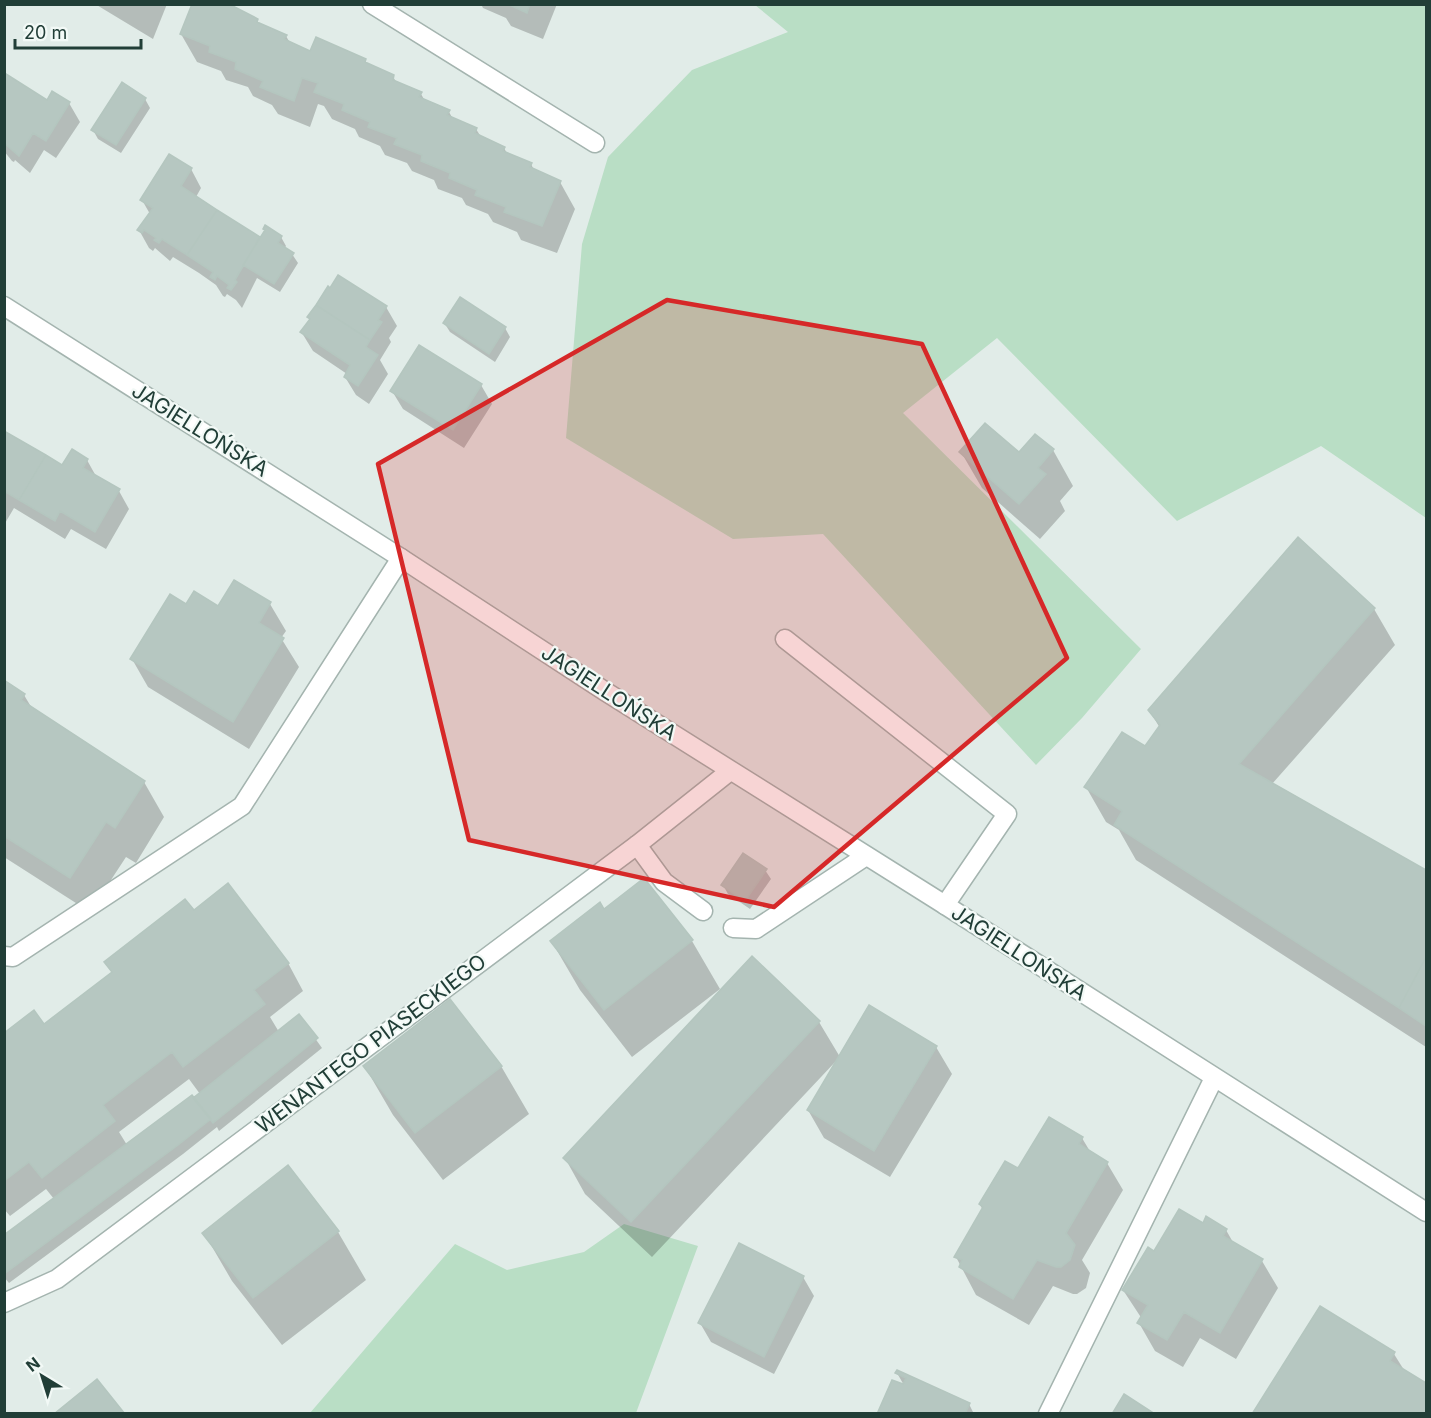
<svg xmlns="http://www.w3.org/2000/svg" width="1431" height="1418" font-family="Inter,sans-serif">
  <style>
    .green { fill: #b9dec5 }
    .shadow { fill: #0003; fill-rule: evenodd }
    .building { fill: #b6c7c1; stroke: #b4c6bf; stroke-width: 1.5 }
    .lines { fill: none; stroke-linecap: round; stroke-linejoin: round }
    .service-casing { stroke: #a4b4af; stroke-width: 21 }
    .minor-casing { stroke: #a4b4af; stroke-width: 21 }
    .tertiary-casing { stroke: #a4b4af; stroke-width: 21 }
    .service { stroke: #fff; stroke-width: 18 }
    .minor { stroke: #fff; stroke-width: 18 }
    .tertiary { stroke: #fff; stroke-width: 18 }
    .marked { fill: #d62828; fill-opacity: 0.2; stroke: #d62828; stroke-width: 4.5; stroke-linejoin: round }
    .labels { text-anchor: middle; stroke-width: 4.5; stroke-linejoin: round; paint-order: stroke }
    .street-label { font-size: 21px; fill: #213e37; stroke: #f2f9f6 }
  </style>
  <rect width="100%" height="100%" fill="#e1ece8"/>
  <!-- green -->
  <path class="green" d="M755 5H1426V518L1321 446 1177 521 997 338 903 413 1141 649 1082 718 1036 765 823 534 733 539 566 438 582 244 608 157 692 70 788 32Z
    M624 1224 698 1246 636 1413H310L455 1244 507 1270 584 1252Z"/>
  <!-- shadow -->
  <path class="shadow" d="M95 4H167L153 39Z
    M194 4H232L235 9 257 20 260 25 286 36 290 43 311 53 365 60 368 65 393 77 397 83 421 94 425 101 449 112 453 119 476 129 481 137 504 148 508 155 531 164 534 170 560 182 575 209 557 253 521 240 517 232 493 222 488 214 466 205 462 198 438 189 434 180 412 171 407 163 385 155 380 146 359 137 355 129 332 119 324 106 318 104 310 127 278 114 272 105 253 96 248 87 226 80 221 71 197 62 181 34Z
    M481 4H557L543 39 511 26 506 18 483 8Z
    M4 75 48 103H69L80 122 56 158 44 150 30 173 15 160 14 162 12 161 4 151Z
    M145 99 150 108 121 153 98 139 93 130Z
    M191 169 201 188 196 197 260 240 281 237 286 246 284 249 292 254 298 263 280 292 257 278 242 308 236 300 227 294 225 297 223 296 216 285 199 273 173 257 170 261 155 248 153 251 149 248 139 230 150 214 142 200Z
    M386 307 397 326 389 338 391 342 380 360 388 374 369 404 356 395 345 377 347 374 313 351 302 333Z
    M445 324 505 328 510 337 495 362 450 332Z
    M420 347 481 385 492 404 464 448 403 409 392 391Z
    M4 432 63 467 87 460 97 478 119 491 129 509 106 549 71 529 65 539 14 508 4 525Z
    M1053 450 1073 486 1060 501 1065 511 1040 539 982 488 961 452 1019 454Z
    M1299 539 1374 609 1395 645 1272 784 1426 872V1047L1136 860 1119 830 1106 822 1086 787 1146 748 1160 728 1149 710Z
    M270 604 286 631 281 638 299 667 249 749 148 687 132 659 186 606 219 608Z
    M4 682 24 695 33 710 144 782 164 817 136 863 126 857 90 912 4 857Z
    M765 870 771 879 750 909 728 894 723 885Z
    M644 880 692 941 720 989 632 1057 580 990 552 942 604 911Z
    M193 912 288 963 303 991 270 1017 279 1032 299 1016 322 1048 219 1131 217 1127 183 1154 9 1283 4 1277V1236L54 1199 46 1189 10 1216 4 1209V1035L44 1026 113 974 106 962ZM189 1079 200 1094 127 1145 119 1132Z
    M819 1022 840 1057 936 1047 952 1074 890 1177 824 1138 808 1110 837 1060 652 1257 585 1194 565 1158Z
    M501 1066 529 1114 443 1180 393 1115 365 1067Z
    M1082 1138 1091 1153 1107 1163 1123 1190 1082 1260 1090 1273 1086 1288 1077 1294H1073L1053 1286 1029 1325 976 1295 956 1257 983 1210 980 1205 1018 1170Z
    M1203 1226 1226 1230 1234 1244 1262 1261 1278 1288 1236 1359 1200 1338 1183 1367 1155 1351 1139 1323 1142 1319 1123 1290 1155 1254Z
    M338 1232 366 1280 282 1345 232 1281 204 1233Z
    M803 1277 814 1296 774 1374 711 1342 700 1323Z
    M1394 1354 1404 1370 1426 1384V1414H1254Z
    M897 1373 969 1404 974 1414H879L905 1387Z"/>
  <!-- building -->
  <path class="building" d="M192 4H229L258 19 257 22 287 35 284 39 310 51 316 37 366 59 365 62 394 75 393 80 422 92 419 97 450 110 447 115 477 128 475 133 505 147 503 151 532 163 530 167 561 181 542 226 504 212 506 207 475 195 477 190 449 178 450 173 421 161 422 155 394 144 397 138 368 127 370 122 342 110 344 104 314 92 318 83 302 78 294 101 260 87 263 81 235 69 236 62 209 52 210 46 180 34Z
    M507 4H530L527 13Z
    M6 74 47 100 52 91 70 102 46 141 33 133 19 156 4 143V76Z
    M122 82 146 98 116 145 91 130Z
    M169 154 192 168 181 186 217 210 187 255 162 239 159 243 154 240 156 238 144 230 142 233 137 230 153 208 140 200Z
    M217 210 260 237 235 280 237 282 231 290 227 288 229 285 217 276 215 280 210 277 213 272 187 255Z
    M265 225 282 236 278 243 294 253 274 284 243 265 265 230 263 229Z
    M338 275 387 306 378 320 382 322 370 340 316 305 328 286 330 288Z
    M460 297 506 327 489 354 443 323Z
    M316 305 370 340 366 347 378 355 358 386 344 377 350 365 300 332 310 319 307 317Z
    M419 345 482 384 453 430 390 391Z
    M985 423 1019 452 1035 434 1054 449 1038 468 1046 474 1019 504 959 452Z
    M4 431 46 455 19 500 4 491Z
    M72 449 88 459 83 468 120 489 95 532 60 511 55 521 19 500 46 455 62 465Z
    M1298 537 1375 608 1239 764 1426 870V957L1399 1008 1114 825 1122 811 1084 787 1122 732 1145 746 1160 725 1148 710Z
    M234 580 271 602 259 623 284 638 233 722 130 659 170 594 186 604 194 591 218 606Z
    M4 680 25 694 21 700 145 781 115 828 106 822 70 878 4 836Z
    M743 853 767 869 745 901 721 885Z
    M644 878 693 940 604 1010 550 941 600 902 604 909Z
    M228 883 289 963 254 990 265 1004 183 1067 172 1052 103 1105 115 1121 42 1178 29 1162 4 1181V1033L34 1010 44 1024 112 972 104 962 185 899 194 910Z
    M752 956 820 1021 631 1222 563 1158Z
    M1426 957V1026L1399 1008Z
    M450 999 502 1066 415 1133 363 1066Z
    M869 1005 937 1046 874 1151 807 1110Z
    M299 1014 318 1038 213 1123 193 1098Z
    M192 1095 211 1119 178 1145 4 1274V1235Z
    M1049 1117 1083 1137 1079 1144 1108 1162 1066 1233 1075 1245 1070 1260 1061 1267H1056L1037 1260 1013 1299 959 1267 962 1260 954 1257 983 1207 979 1204 1005 1161 1018 1168Z
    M288 1165 339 1231 253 1298 202 1233Z
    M1179 1209 1203 1223 1206 1216 1227 1229 1223 1236 1263 1259 1220 1333 1184 1312 1167 1340 1137 1323 1148 1305 1122 1290 1148 1247 1154 1251Z
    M739 1243 804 1276 764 1357 698 1323Z
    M1320 1306 1395 1352 1390 1361 1426 1383V1414H1252Z
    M897 1370 970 1403 965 1414H877L892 1380 903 1384 906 1378 895 1373Z
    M97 1379 125 1414H54Z
    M1124 1394 1155 1414H1112Z"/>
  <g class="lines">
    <defs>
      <path id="service" d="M372 4 595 143
        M785 639 1007 814 945 905
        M637 845 664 882 703 911
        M733 928 756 929 866 856
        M4 956 13 957 242 806 401 558
        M1048 1414 1214 1078"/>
      <path id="minor" d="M4 1303 57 1279 637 845 730 771"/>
      <path id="tertiary" d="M4 306 401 558 603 690 945 905 1426 1212"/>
    </defs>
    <!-- service casing -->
    <use href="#service" class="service-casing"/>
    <!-- minor casing -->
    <use href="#minor" class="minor-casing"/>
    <!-- tertiary casing -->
    <use href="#tertiary" class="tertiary-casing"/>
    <!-- service -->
    <use href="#service" class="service"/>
    <!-- minor -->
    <use href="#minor" class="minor"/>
    <!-- tertiary -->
    <use href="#tertiary" class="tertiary"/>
  </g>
  <!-- marked area -->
  <path class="marked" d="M667 300 922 344 1067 658 774 907 469 840 378 464Z"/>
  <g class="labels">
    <!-- street labels -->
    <g class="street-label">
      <text transform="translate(200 430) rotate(32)" y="7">JAGIELLOŃSKA</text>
      <text transform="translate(609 693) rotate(33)" y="7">JAGIELLOŃSKA</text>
      <text transform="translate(1019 953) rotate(33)" y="7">JAGIELLOŃSKA</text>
      <text transform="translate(371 1044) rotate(-37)" y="7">WENANTEGO PIASECKIEGO</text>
    </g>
  </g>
  <!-- border -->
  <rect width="1431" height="1418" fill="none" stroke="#213e37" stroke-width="12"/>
  <!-- north arrow -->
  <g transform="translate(42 1376) rotate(322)" stroke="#f2f9f6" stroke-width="4.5" paint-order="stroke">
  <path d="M0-4.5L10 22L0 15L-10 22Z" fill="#213e37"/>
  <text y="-9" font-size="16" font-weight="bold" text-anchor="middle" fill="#213e37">N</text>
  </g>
  <!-- scale -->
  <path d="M15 39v9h126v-9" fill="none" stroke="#213e37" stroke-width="3"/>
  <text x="24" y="39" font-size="18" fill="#213e37" stroke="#f2f9f6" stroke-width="4.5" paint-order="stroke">20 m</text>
</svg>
